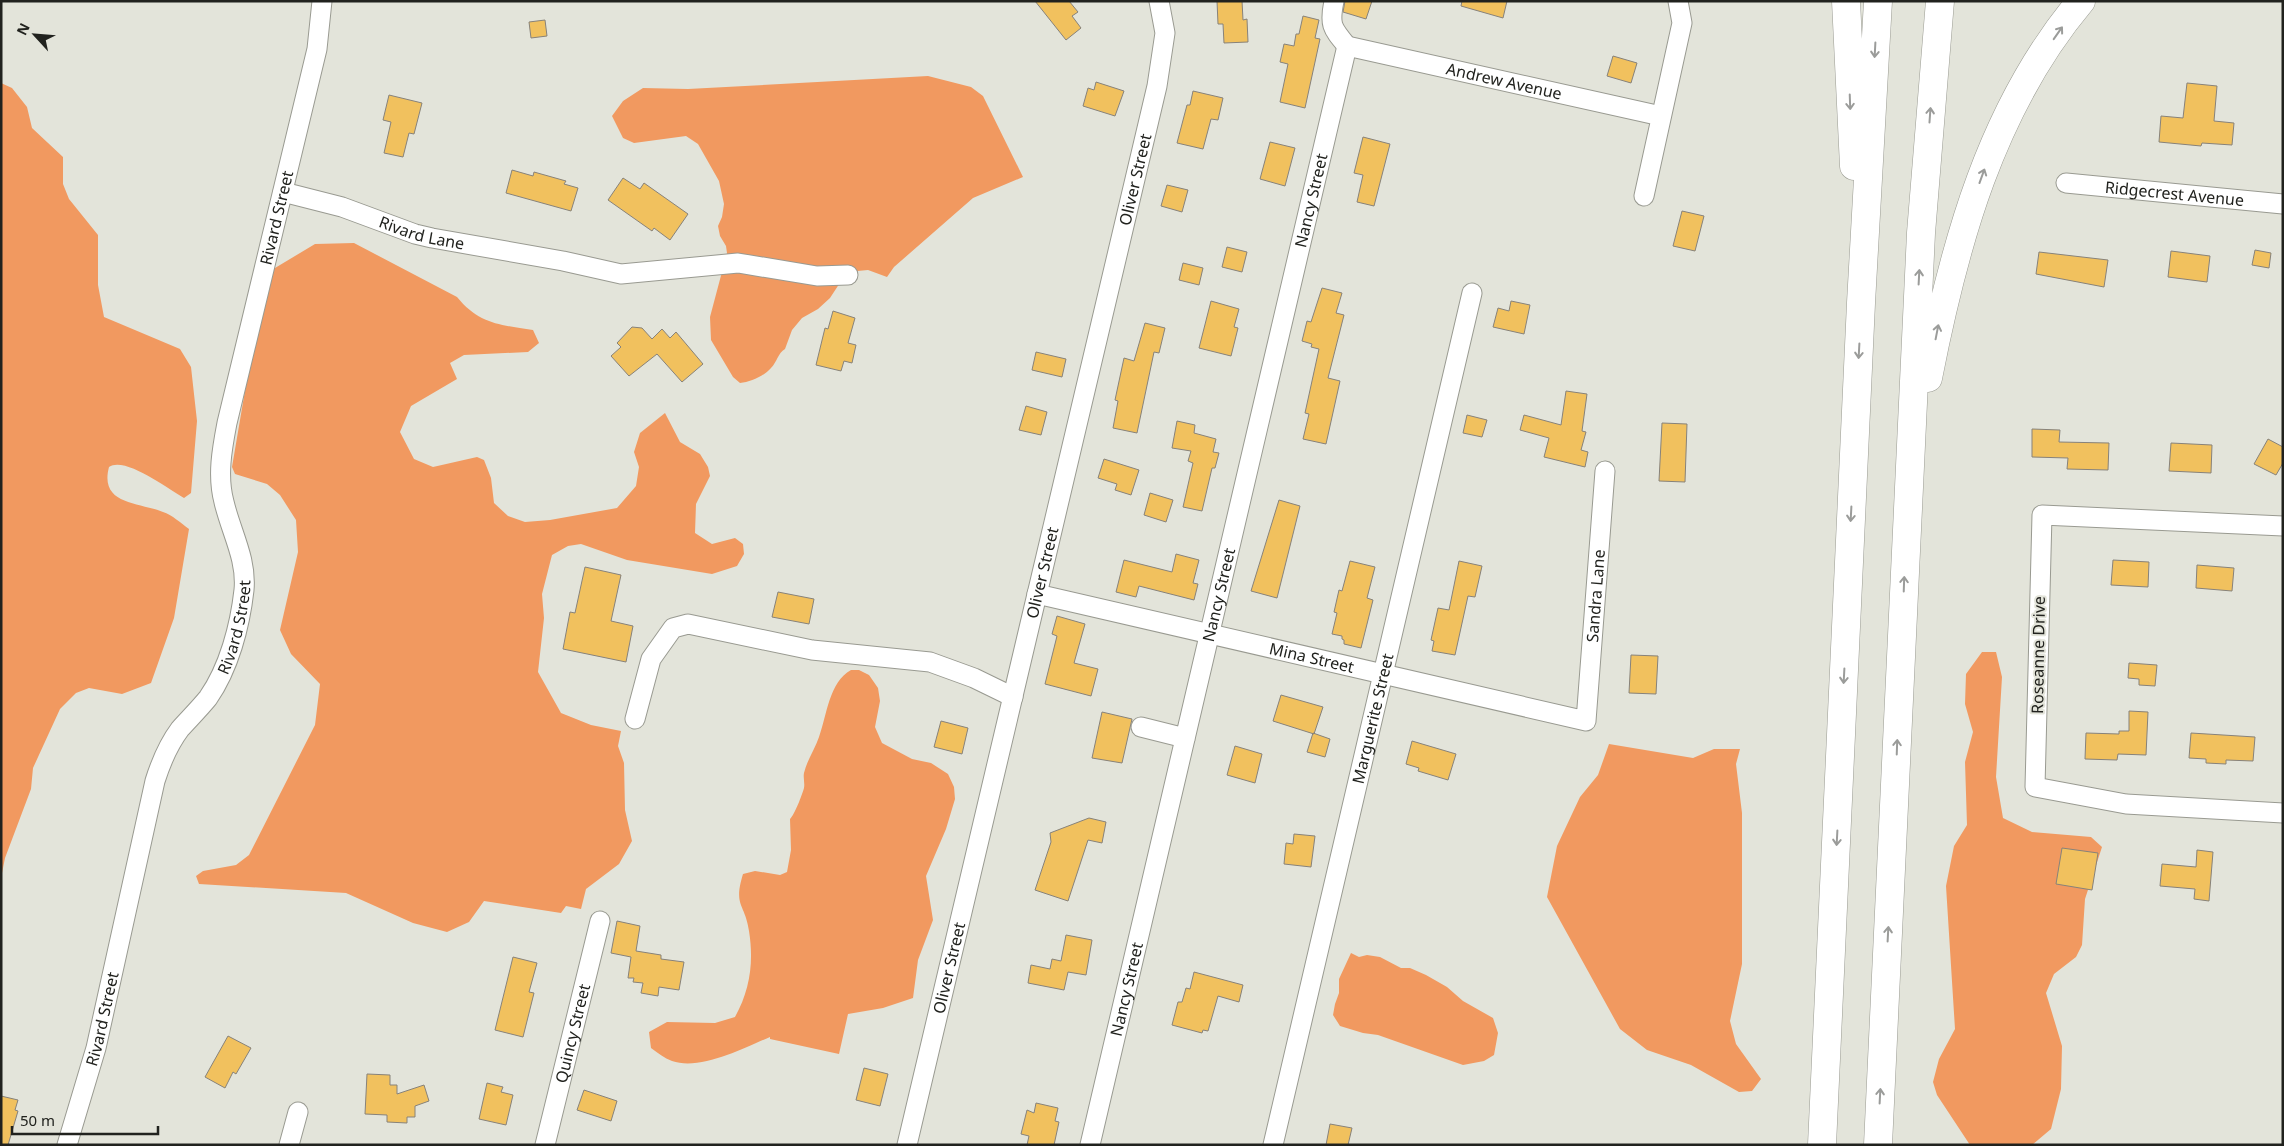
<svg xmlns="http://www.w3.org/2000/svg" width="2284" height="1146" font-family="'Noto Sans',sans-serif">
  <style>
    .green { fill: #f19960 }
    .building { fill: #f1c15e; stroke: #87827a }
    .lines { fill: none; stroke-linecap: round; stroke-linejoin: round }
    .minor-casing { stroke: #999a91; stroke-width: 21 }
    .highway-casing { stroke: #999a91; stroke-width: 29 }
    .minor { stroke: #fff; stroke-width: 19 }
    .highway { stroke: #fff; stroke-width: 28 }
    .oneway { stroke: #9b9c9a }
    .labels { text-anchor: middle; stroke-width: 4; stroke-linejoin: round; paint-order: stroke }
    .street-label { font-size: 16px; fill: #21221e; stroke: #e3e4da }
  </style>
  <rect width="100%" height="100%" fill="#e3e4da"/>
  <!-- green -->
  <path class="green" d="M928 76 971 87 983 96 1023 177 973 198 894 267 887 277 868 270 847 272 830 298 818 309 802 318 792 330 785 349C778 353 777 362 771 368 764 376 751 382 740 383L733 377 711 340 710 317 727 253 726 246 720 236 718 226 722 217 724 204 719 181 698 144 686 136 634 143 623 138 612 116 623 101 643 88 688 89Z
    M1 83 12 88 27 107 32 128 63 157V184L69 199 98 235V285L104 317 180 349 191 367 197 421 191 493 184 498C168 489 125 456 109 467 99 505 139 502 163 512 172 515 181 523 189 529L174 618 151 683 122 694 89 688 76 693 60 709 33 768 31 789 5 858 1 878Z
    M354 243 457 297C479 324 500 325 533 330L539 343 528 352 464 355 450 363 457 379 411 406 400 432 414 459 433 467 477 457 484 460 491 478 494 503 508 516 525 522 550 520 617 508 636 486 639 467 634 452 640 433 665 413 680 442 700 454 708 467 710 476 696 504 695 533 712 544 735 538 743 544 744 554 737 566 712 574 627 560 581 544 568 546 552 555 542 594 544 618 538 672 561 713 591 725 621 731 618 746 624 763 625 810 632 841 619 864 586 889 581 909 566 906 561 913 484 901 469 922 447 932 413 923 346 893 199 884 196 876 203 871 236 865 249 855 315 725 320 684 291 654 280 630 298 552 296 520 280 495 267 484 235 474 232 467 256 326 270 271 315 244Z
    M1982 652H1996L2002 677 1996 777 2003 818 2032 832 2091 837 2102 847 2085 899 2082 945 2076 957 2054 974 2046 993 2062 1046 2061 1089 2051 1129 2032 1145H1970L1937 1095 1933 1082 1939 1059 1955 1029 1946 886 1954 846 1967 825 1965 762 1973 732 1965 704 1966 674Z
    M851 670H859L869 675 878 688 880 701 875 727 882 743 912 759 931 763 948 774 954 787 955 799 946 829 926 876 933 920 918 960 913 998 883 1008 848 1014 839 1054 770 1039V1037C744 1048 700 1071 672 1061 664 1058 658 1053 651 1048L649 1032 667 1022 715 1023 735 1017C750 990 754 962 749 931 745 903 733 907 743 874L755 871 780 875 787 872 791 850 790 819C795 814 802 795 804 788 805 783 803 778 804 773 807 760 815 749 819 737 827 715 829 682 851 670Z
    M1609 744 1693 758 1714 749H1740L1736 764 1742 813V964L1730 1021 1736 1044 1761 1079 1752 1091 1739 1092 1691 1065 1647 1050 1620 1029 1547 897 1557 846 1580 797 1598 775Z
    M1351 953 1359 957 1367 955 1380 957 1401 968H1410L1426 975 1447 987 1463 1001 1493 1018 1498 1033 1494 1055 1484 1061 1463 1065 1378 1035 1363 1033 1340 1026 1333 1015 1335 1004 1339 993V979Z"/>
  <!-- building -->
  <path class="building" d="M1035 1H1069L1078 12 1072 16 1081 28 1066 40Z
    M1217 1H1242L1243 20 1247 19 1248 42 1224 43 1223 24H1218Z
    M1345 1H1372L1366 19 1343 12Z
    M1462 1H1507L1503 18 1461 6Z
    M1303 16 1319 20 1315 38 1320 39 1305 108 1280 102 1288 64 1280 62 1284 44 1294 46 1296 34H1299Z
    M545 20 547 36 531 38 529 22Z
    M1613 56 1637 63 1631 83 1607 76Z
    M1096 82 1124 91 1115 116 1083 106 1088 88 1094 90Z
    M2187 83 2217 86 2214 121 2234 123 2232 145 2202 143 2201 146 2159 142 2161 116 2183 118Z
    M1193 91 1223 98 1218 120 1211 119 1203 149 1177 143 1187 105H1190Z
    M389 95 422 103 414 134 409 133 403 157 384 153 391 122 383 120Z
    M1363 137 1390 144 1374 206 1357 202 1363 175 1354 173Z
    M1270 142 1295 148 1285 186 1260 179Z
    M512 170 533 176 534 172 566 181 564 184 578 188 571 211 506 193Z
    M623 178 640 189 644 183 688 214 670 240 654 228 652 231 608 200Z
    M1167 185 1188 190 1182 212 1161 206Z
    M1682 211 1704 216 1695 251 1673 246Z
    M1227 247 1247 252 1242 272 1222 267Z
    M2255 250 2271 253 2269 268 2252 265Z
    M2171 251 2210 256 2207 282 2168 277Z
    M2039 252 2108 260 2104 287 2036 274Z
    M1183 263 1203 268 1199 285 1179 280Z
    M1322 288 1342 293 1336 313 1344 315 1328 378 1340 381 1326 444 1303 439 1309 414 1305 413 1319 349 1311 347 1312 344 1302 341 1307 321 1311 322Z
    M1211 301 1239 309 1234 327 1238 328 1231 356 1199 348Z
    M1511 301 1530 305 1524 334 1493 327 1498 308 1509 311Z
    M833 311 855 318 848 343 856 345 852 363 844 361 841 371 816 365 825 328 828 329Z
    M1145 323 1165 328 1159 353 1154 352 1137 433 1113 428 1118 401 1115 400 1124 358 1134 361Z
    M632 327 642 328 652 339 662 329 670 338 676 332 703 364 682 382 657 354 629 376 611 356 621 347 617 343Z
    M1036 352 1066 359 1062 377 1032 370Z
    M1566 391 1587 394 1582 431 1586 432 1581 450 1588 452 1585 467 1544 457 1549 438 1520 430 1524 415 1561 425Z
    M1026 406 1047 412 1041 435 1019 430Z
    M1467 415 1487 420 1482 437 1463 433Z
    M1177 421 1195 425 1194 433 1216 439 1213 452 1219 453 1215 468H1212L1202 511 1183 507 1193 463 1188 461 1191 451 1172 448Z
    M1662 423 1687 424 1685 482 1659 481Z
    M2032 429 2060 430 2059 442 2109 443 2108 470 2067 469 2068 458 2032 457Z
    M2268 439 2283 447V463L2276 475 2254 464Z
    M2171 443 2212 445 2211 473 2169 471Z
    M1104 459 1139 470 1131 495 1115 490 1117 484 1098 478Z
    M1150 493 1173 500 1166 522 1144 515Z
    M1279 500 1300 506 1277 598 1251 591Z
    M1176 554 1199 560 1193 583 1198 584 1194 600 1139 586 1136 597 1116 592 1124 560 1172 572Z
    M2113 560 2149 562 2148 587 2111 585Z
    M1350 561 1375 567 1367 598 1373 600 1361 648 1344 644V640L1342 639V636L1332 634 1337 613 1334 612 1339 590 1342 591Z
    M1459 561 1482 566 1475 597 1468 596 1455 655 1432 651 1434 641 1431 640 1438 608 1449 610Z
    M2197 565 2234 568 2232 591 2196 588Z
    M585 567 621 575 611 621 633 626 626 662 563 649 570 612 575 613Z
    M778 592 814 599 809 624 772 617Z
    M1057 616 1085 624 1074 663 1098 669 1091 696 1045 684 1057 636 1052 634Z
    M1631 655 1658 656 1656 694 1629 693Z
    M2129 663 2157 665 2155 686 2139 685V679L2128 678Z
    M1281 695 1323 707 1314 734 1273 721Z
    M2129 711 2148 712 2146 755 2118 754 2117 760 2085 759 2086 733 2119 734V731H2129Z
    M1102 712 1132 719 1122 763 1092 758Z
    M941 721 968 728 962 754 934 747Z
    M1313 733 1330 739 1325 757 1307 752Z
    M2191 733 2255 737 2253 761 2226 760V764L2206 763V759L2189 758Z
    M1412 741 1456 754 1448 780 1418 771 1419 768 1406 764Z
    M1235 746 1262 754 1255 783 1227 775Z
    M1089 818 1106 822 1102 843 1088 840 1068 901 1035 890 1051 842 1050 833Z
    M1294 834 1315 836 1311 867 1284 864 1286 843 1293 844Z
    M2062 848 2098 853 2092 890 2056 884Z
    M2197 850 2213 852 2209 901 2194 899 2195 889 2160 886 2162 864 2196 867Z
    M617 921 640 926 636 951 661 955V959L684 962 679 990 659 987 658 996 641 993 643 983 633 982 634 978H628L631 957 611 953Z
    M1066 935 1092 940 1086 975 1068 972 1064 990 1028 983 1031 965 1050 969 1052 959 1061 961Z
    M513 957 537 963 529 992 534 993 523 1037 495 1030Z
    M1194 972 1243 985 1239 1002 1218 996 1208 1031 1203 1030 1202 1033 1172 1025 1178 1002H1182L1186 988 1190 989Z
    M228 1036 251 1048 236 1074 233 1072 225 1088 205 1077Z
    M864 1068 888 1074 880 1106 856 1100Z
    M367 1074 390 1075V1085H397V1094L424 1085 429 1101 415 1106V1117H407V1123L387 1122V1115L365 1114Z
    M487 1083 503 1087 501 1092 513 1095 506 1125 479 1119Z
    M584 1090 617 1101 611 1121 577 1110Z
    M1 1096 18 1100 15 1110 18 1111 8 1145H1Z
    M1036 1103 1058 1108 1055 1121 1059 1122 1054 1145H1027L1029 1136 1021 1134 1027 1110 1034 1113Z
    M1330 1124 1352 1128 1348 1145H1326Z"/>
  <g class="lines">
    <defs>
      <g id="minor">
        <path d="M1334 1C1329 25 1332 28 1347 46"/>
        <path id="s1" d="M1347 46 1661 116"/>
        <path id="s2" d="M2066 183 2283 204"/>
        <path id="s3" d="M283 192 342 207 415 234 432 238 563 261 621 274 738 263 817 276 848 275"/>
        <path d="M1644 196 1682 23 1678 1"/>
        <path d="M2283 526 2042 515 2035 787 2126 804 2283 813"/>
        <path id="s4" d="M1037 594 1586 721 1605 471"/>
        <path d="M635 719 651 659 673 628 688 624 812 650 930 662 974 678 1013 697"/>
        <path d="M1141 727 1185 738"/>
        <path id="s5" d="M67 1145 96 1048 155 781C161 762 168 745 180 729 189 719 199 709 208 698 229 668 240 626 244 590 247 559 231 532 224 502 217 476 222 449 227 423L317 49 322 1"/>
        <path d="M289 1145 298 1112"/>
        <path id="s6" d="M545 1145 600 921"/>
        <path id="s7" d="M907 1145 1157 86 1165 33 1159 1"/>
        <path id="s8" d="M1090 1145 1347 46"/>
        <path id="s9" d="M1273 1145 1472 293"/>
      </g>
      <path id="highway" d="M1846 1 1854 166
        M1928 378C1954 245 1991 108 2081 1
        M1822 1145 1861 303 1878 1
        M1878 1145 1921 233 1940 1"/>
    </defs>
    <!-- minor casing -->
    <use href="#minor" class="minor-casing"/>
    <!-- highway casing -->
    <use href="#highway" class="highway-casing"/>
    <!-- minor -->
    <use href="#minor" class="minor"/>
    <!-- highway -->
    <use href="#highway" class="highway"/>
  </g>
  <!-- one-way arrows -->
  <defs><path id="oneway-shaft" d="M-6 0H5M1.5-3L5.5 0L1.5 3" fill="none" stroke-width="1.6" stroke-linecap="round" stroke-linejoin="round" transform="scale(1.25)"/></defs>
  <g class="oneway">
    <use href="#oneway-shaft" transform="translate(2058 33) rotate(-55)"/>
    <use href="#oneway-shaft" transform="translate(1875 50) rotate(93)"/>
    <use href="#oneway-shaft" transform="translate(1850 102) rotate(88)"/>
    <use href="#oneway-shaft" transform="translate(1930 115) rotate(-86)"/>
    <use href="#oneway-shaft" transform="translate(1982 176) rotate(-70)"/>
    <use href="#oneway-shaft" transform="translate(1919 277) rotate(-87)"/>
    <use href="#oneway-shaft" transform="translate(1937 332) rotate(-79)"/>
    <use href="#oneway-shaft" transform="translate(1859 351) rotate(93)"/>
    <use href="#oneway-shaft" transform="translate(1851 514) rotate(93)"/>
    <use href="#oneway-shaft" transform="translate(1904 584) rotate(-88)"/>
    <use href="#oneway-shaft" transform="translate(1844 676) rotate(93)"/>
    <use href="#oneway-shaft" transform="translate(1897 747) rotate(-88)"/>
    <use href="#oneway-shaft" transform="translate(1837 838) rotate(93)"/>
    <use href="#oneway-shaft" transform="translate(1888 934) rotate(-87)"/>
    <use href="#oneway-shaft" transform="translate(1880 1096) rotate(-87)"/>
  </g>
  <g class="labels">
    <!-- street labels -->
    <g class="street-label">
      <text dy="6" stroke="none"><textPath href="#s1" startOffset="161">Andrew Avenue</textPath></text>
      <text dy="6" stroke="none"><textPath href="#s7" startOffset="992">Oliver Street</textPath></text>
      <text dy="6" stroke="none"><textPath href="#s2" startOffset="109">Ridgecrest Avenue</textPath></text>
      <text dy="6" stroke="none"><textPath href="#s8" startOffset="970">Nancy Street</textPath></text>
      <text dy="6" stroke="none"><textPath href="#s5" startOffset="971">Rivard Street</textPath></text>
      <text dy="6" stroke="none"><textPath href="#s3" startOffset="145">Rivard Lane</textPath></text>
      <text dy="6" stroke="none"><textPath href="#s7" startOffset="588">Oliver Street</textPath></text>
      <text dy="6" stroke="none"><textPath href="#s8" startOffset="565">Nancy Street</textPath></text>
      <text dy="6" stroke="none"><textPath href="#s4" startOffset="689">Sandra Lane</textPath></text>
      <text dy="6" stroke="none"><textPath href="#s5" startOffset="551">Rivard Street</textPath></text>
      <text transform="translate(2038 655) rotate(-89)" y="6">Roseanne Drive</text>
      <text dy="6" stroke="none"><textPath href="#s4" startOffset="282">Mina Street</textPath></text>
      <text dy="6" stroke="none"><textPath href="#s9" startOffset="438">Marguerite Street</textPath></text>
      <text dy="6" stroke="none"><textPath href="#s7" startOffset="182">Oliver Street</textPath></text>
      <text dy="6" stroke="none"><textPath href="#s8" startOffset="160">Nancy Street</textPath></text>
      <text dy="6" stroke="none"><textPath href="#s5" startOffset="131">Rivard Street</textPath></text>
      <text dy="6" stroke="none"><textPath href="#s6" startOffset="115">Quincy Street</textPath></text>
    </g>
  </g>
  <!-- border -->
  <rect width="2284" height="1146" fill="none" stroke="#21221e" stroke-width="5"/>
  <!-- north arrow -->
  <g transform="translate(35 35) rotate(296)" stroke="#e3e4da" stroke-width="4" paint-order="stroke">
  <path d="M0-4L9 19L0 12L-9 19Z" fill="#21221e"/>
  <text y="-8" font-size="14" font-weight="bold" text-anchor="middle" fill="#21221e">N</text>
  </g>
  <!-- scale -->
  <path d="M12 1126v8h146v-8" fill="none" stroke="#21221e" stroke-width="2.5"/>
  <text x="20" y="1126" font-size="15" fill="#21221e" stroke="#e3e4da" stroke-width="4" paint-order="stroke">50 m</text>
</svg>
